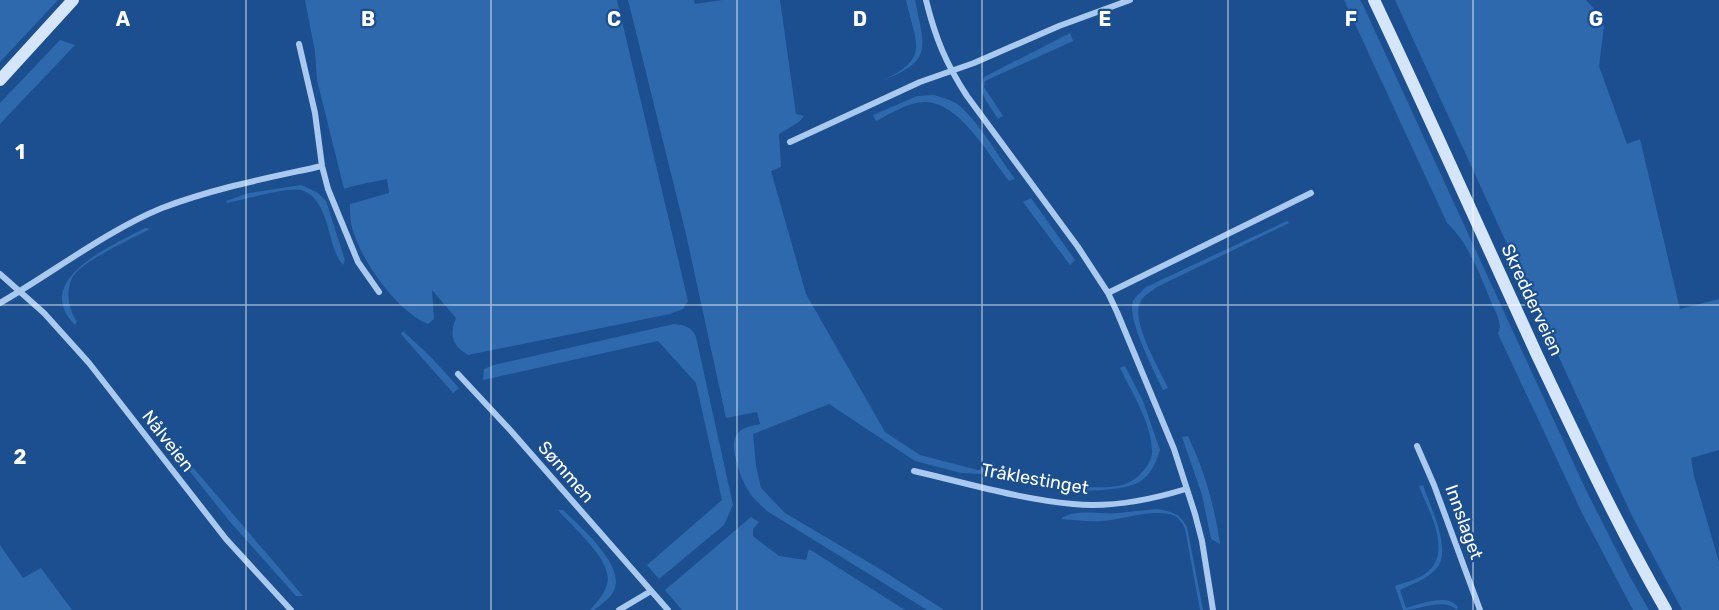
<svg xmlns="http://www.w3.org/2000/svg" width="1719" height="610" font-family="Rubik,sans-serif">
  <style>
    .green { fill: #2e69ad }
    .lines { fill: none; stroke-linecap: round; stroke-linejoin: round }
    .street { stroke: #a9c9ee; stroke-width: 6 }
    .secondary { stroke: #d6e6fa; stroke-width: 12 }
    .grid { fill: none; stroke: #fff; stroke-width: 1.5; stroke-opacity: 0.55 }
    .labels { text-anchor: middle; stroke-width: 4.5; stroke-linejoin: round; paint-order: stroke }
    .street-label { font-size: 18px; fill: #fff; stroke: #1b4f8f }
    .grid-label { font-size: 20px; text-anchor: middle; font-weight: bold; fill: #fff; stroke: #1b4f8f; stroke-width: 4.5; stroke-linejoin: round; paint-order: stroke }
  </style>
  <rect width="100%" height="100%" fill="#1b4f8f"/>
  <!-- green -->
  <path class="green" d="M0 0H58L0 62Z
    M305 0H617L688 301 683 309 670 314 468 355C452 345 449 335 456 318L432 290 434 319 428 324C396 311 358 257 351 223 350 217 350 210 350 204L389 193 387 179C373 182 359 184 344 189L317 80 315 52Z
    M628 0H694L695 4 722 0H780L796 114 804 116 799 122 779 134 781 167 771 171 806 294 885 432 920 455 978 470 985 468 993 462 995 465 980 474 961 473 915 461 829 404 753 434 756 466 761 488 785 513 885 572 944 610H927L767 511C760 504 752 498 748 490 741 479 729 447 736 436 741 427 751 426 760 424L757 412 726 418 686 234Z
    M906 0H915C925 49 933 61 881 81 932 58 915 43 906 0Z
    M1344 0H1360L1363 5 1585 488 1629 575 1649 610H1633L1583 515 1498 334 1500 327 1498 317C1483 286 1473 247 1447 223Z
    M1395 0H1586L1595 10 1604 26 1599 66 1627 144 1640 139 1680 309 1719 299V450L1691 458 1694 476 1719 562V610H1682L1631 514Z
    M1070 33 1073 41 985 81 984 87 1003 116 998 119C990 106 976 92 984 77Z
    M60 40 75 45 0 124V103Z
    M934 95C943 98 953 100 960 106 980 124 999 157 1015 179L1009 181C990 157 964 110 933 103 914 98 892 113 876 121L873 115 917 96Z
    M301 185 318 193 326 201 345 260 343 265C333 253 331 236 326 221 322 208 315 194 301 190 288 187 242 200 227 203L226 201 249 193Z
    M1031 198 1075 260 1070 265 1023 202Z
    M1287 221 1289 223 1157 287C1151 292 1143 295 1140 303 1131 322 1160 370 1168 388L1163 390C1155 373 1126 318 1133 301 1135 297 1142 291 1146 287Z
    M145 228 150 229C133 238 80 262 72 278 65 294 69 309 77 322L75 325C30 279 114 245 145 228Z
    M674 324C685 325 692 327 696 337L733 505 724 525 659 579 647 565 722 500 696 383 658 341 483 380 484 369 494 365Z
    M403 331 431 357 459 388 453 393 401 334Z
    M1125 366 1143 401 1160 450C1156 462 1152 473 1141 481 1125 492 1066 494 1049 484 1046 483 1044 480 1042 478 1063 485 1114 494 1133 480 1137 478 1140 474 1143 471 1148 466 1153 457 1152 450 1151 422 1132 393 1120 368Z
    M1188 436C1205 472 1214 504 1220 544L1211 539 1202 495 1182 437Z
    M178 450 303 596H296L231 523 175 453Z
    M1423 485C1430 506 1453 551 1436 569 1426 580 1412 584 1400 590L1406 608C1421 604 1447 593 1458 607L1457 610C1443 597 1420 610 1403 610L1395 586C1405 582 1417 580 1426 573 1454 553 1428 510 1419 486Z
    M1157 509C1172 512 1180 513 1187 527L1203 610H1200L1185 529C1182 522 1177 515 1169 514 1148 510 1124 519 1103 521 1089 522 1075 520 1061 519 1074 508 1102 515 1118 513 1131 512 1144 510 1157 509Z
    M558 510H563C580 527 630 568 612 594 607 601 600 605 594 610H590C598 601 611 587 607 573 603 553 571 525 558 510Z
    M751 517 759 522 753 529V536L779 556 806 560 809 549 905 610H682L665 590Z
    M0 545 23 578 41 568 72 610H0Z"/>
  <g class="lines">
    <!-- street -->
    <path class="street" d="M926 0C935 37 946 64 967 96L1078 247 1108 293 1117 312 1174 449 1195 514 1202 541 1213 610
      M299 44 315 113 322 166 328 189 358 262 379 292
      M790 142 920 82 974 63 1059 26 1130 0
      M0 274 44 313 89 363 226 539 291 610
      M1108 293 1311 193
      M0 303C52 273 108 230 162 208 214 188 268 178 322 166
      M458 374 511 431 668 610
      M1417 446 1434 485 1480 610
      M914 471C966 483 1019 499 1073 504 1111 508 1150 500 1186 489
      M619 610 651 591"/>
    <!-- secondary -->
    <path class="secondary" d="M1374 0C1430 118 1483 237 1537 355 1578 441 1618 527 1666 610
      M0 80 73 0"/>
  </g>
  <!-- grid -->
  <path class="grid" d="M246 0V610M491 0V610M737 0V610M982 0V610M1228 0V610M1473 0V610M0 305H1719"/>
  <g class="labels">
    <!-- street labels -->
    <g class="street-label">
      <text transform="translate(1532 300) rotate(65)" y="6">Skredderveien</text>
      <text transform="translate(168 441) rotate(52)" y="6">Nålveien</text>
      <text transform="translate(566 472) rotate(49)" y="6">Sømmen</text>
      <text transform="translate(1035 479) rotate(10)" y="6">Tråklestinget</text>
      <text transform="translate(1464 522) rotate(70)" y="6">Innslaget</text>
    </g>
  </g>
  <g class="grid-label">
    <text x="123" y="26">A</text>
    <text x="368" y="26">B</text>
    <text x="614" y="26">C</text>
    <text x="860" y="26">D</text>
    <text x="1105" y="26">E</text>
    <text x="1351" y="26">F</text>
    <text x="1596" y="26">G</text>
    <text x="20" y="159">1</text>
    <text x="20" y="464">2</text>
  </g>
</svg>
